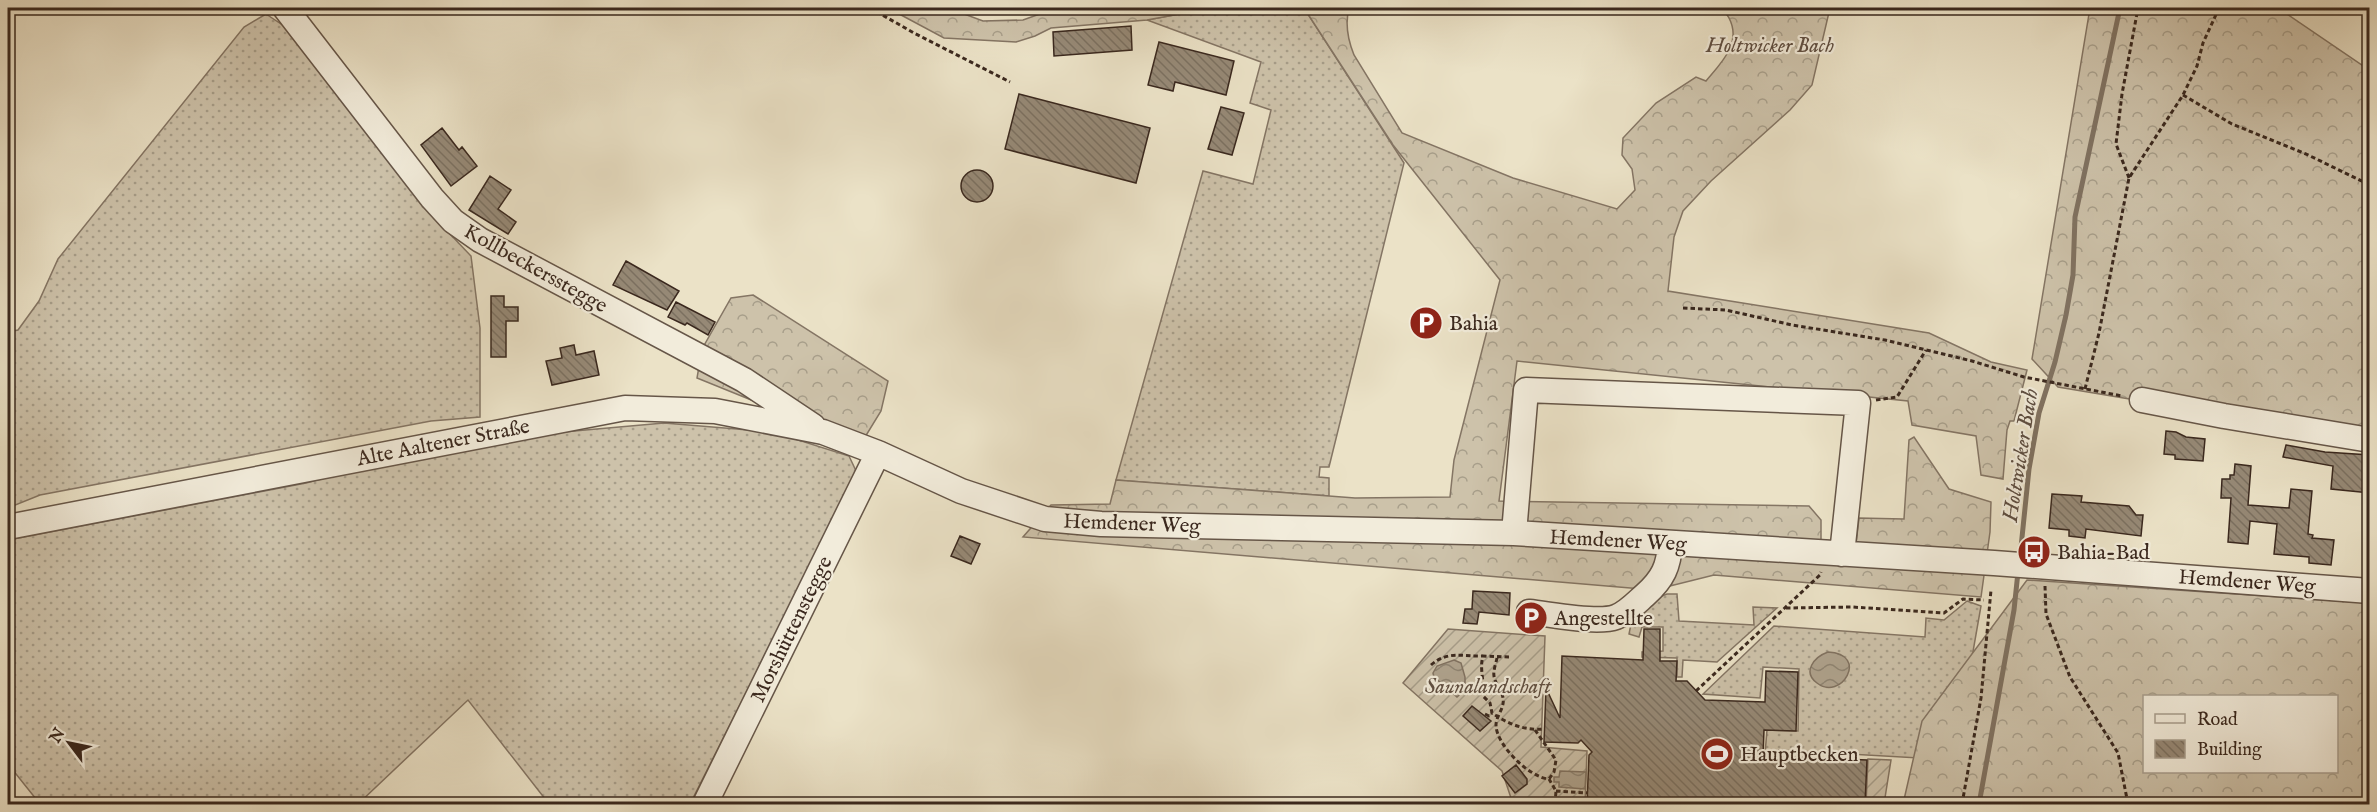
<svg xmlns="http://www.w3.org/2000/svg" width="2377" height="812" font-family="'IM FELL English',serif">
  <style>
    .grass { fill: url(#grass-dots); stroke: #847564; stroke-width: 1.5 }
    .forest { fill: url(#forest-crowns); stroke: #847564; stroke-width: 1.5; fill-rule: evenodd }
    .garden { fill: url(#garden-furrows); stroke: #847564; stroke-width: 1.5 }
    .water { fill: url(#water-waves); stroke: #807261; stroke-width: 1.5 }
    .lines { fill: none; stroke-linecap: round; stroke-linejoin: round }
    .stream { stroke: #807261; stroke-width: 5 }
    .building { fill: url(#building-back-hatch); stroke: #3a281e; stroke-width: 1.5 }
    .minor-casing { stroke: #665648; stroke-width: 27 }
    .path { stroke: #3a281e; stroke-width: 3; stroke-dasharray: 4.5 3; stroke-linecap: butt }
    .minor { stroke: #f2ecdb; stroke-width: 24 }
    .labels { text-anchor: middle; stroke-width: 4.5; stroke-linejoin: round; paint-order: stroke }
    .park-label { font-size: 21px; font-style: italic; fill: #5f4e41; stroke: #f2ecdb }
    .street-label { font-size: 21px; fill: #3a281e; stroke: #f2ecdb }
    .poi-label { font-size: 21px; fill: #3a281e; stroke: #f2ecdb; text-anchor: start }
    .water-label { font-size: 22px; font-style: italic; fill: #5d4d40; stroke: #f2ecdb }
  </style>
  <defs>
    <pattern id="grass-dots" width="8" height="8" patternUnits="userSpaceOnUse" patternTransform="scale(1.5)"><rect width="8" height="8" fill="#cdc2aa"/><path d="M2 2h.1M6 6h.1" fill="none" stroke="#a79e8a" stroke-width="1.8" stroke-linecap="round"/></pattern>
    <pattern id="forest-crowns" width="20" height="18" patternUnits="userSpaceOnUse" patternTransform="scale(1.5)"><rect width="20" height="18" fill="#cdc2aa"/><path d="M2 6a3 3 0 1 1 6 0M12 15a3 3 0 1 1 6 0" fill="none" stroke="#a79e8a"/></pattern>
    <pattern id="garden-furrows" width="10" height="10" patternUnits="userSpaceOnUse" patternTransform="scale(1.5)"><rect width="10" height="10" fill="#cdc2aa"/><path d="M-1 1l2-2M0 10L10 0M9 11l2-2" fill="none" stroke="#a79e8a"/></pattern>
    <pattern id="water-waves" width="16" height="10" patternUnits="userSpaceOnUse" patternTransform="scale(1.5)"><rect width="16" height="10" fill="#afa38e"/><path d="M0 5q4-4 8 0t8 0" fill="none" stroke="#8f8573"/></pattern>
    <pattern id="building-back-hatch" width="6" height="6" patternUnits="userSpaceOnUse" patternTransform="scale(1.5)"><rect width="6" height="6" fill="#968976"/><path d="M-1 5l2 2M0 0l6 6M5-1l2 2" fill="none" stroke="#7b7060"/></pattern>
  </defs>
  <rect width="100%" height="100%" fill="#ebe2c7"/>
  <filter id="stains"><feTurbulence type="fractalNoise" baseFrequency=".00333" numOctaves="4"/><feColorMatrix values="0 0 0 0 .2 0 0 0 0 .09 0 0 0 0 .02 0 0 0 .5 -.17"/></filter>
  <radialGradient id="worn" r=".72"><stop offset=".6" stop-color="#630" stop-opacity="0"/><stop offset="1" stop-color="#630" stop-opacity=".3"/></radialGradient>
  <!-- grass -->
  <path class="grass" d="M1212 8H1304L1404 163 1329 467H1320L1319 477 1329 478V496L1116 480 1203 171 1253 184 1271 110 1250 103 1261 62 1147 20Z
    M266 14 290 30 431 214 471 256 480 328V417L431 421 40 495 8 508V332L18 330 39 301 58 259 244 27Z
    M664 423 773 432 849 456 857 473 690 804H549L468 700 358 804H40L8 764V540L306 483 348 472 563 432Z
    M1667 594H1677L1679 621 1754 625 1753 607 1777 608 1717 662 1683 660 1682 677H1677V658L1642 657V652L1663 651V627H1642L1639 637 1629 634 1633 614 1649 601Z
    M1967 601 1981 606 1954 760 1779 750 1777 753 1765 754 1767 730 1798 731 1799 669 1763 667 1760 698 1703 694 1774 626 1925 637 1926 618 1944 620Z"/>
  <!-- forest -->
  <path class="forest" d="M888 8H948L983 21 1023 20 1051 10 1069 8H1212L1147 20 1051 28 1035 36 1016 42 944 38Z
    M1304 8H1349C1345 23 1348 40 1354 55L1402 133 1513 178 1617 209 1635 190 1632 169 1622 155 1623 138 1656 103 1696 77 1706 81C1722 62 1742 43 1729 18 1726 13 1725 11 1720 8H1830L1812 85 1790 110 1711 181 1683 211 1674 237 1668 291 1929 333 1991 362 2027 370 2014 421H2010L2007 430 2003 479 1981 475 1976 436 1912 425 1908 401 1517 361 1499 501 1809 506 1821 520V543L1856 544 1859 518 1904 519 1909 440 1914 437 1949 489 1991 502 1990 532 1981 597 1714 575 1654 590 1023 537 1051 505 1110 504 1116 480 1355 498 1450 497 1454 460 1500 280 1393 145Z
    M2090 8H2278L2369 70V439L2058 387 2032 359Z
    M753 295 888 381 881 411 862 442 818 427 697 378 702 349 731 298Z
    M2027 580 2369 603V804H1903L1922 721ZM2336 696V772H2144V696Z"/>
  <!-- garden -->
  <path class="garden" d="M1448 629 1545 636 1541 747 1587 751 1585 804H1513L1502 771 1403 683Z
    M1868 759 1891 760 1884 804H1866Z"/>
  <!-- water -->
  <path class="water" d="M1828 652C1870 654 1841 702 1817 683 1802 672 1814 657 1828 652Z
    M1454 660 1461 663 1465 677V690L1457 697 1434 677 1433 673 1437 666Z
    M1560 771 1586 772 1585 789 1559 787V782H1554V777H1559Z"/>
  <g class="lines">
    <!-- stream -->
    <path class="stream" d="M2020 557 2029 469 2039 413 2055 362 2066 315 2073 275 2075 217 2120 8
      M1979 804 2014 610 2018 572"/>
  </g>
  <!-- building -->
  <path class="building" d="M1131 26 1132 50 1054 56 1053 32Z
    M1159 42 1234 61 1226 95 1175 82 1173 91 1148 85Z
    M1019 94 1150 128 1136 183 1005 149Z
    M1221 107 1244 113 1232 155 1208 149Z
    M442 128 459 150 462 147 477 166 451 186 421 145Z
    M961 186a16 16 0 1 1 32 0a16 16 0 1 1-32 0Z
    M490 176 511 190 498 209 516 222 508 234 469 210Z
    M626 261 679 291 667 310 613 285Z
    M491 296H504V307H518V321H506V357H491Z
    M676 302 715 322 708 335 687 323 685 325 668 317Z
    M574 345 576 355 594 351 599 375 552 385 546 361 562 358 560 348Z
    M2166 431 2176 432 2186 437 2205 439 2203 461 2175 459V455L2164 454Z
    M2286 445 2325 452 2370 455V493L2331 489 2333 466 2283 457Z
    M2235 464 2251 466 2248 505 2289 508 2291 489 2312 491 2308 534 2313 535 2312 538 2334 540 2331 565 2309 563V557L2274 554 2277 524 2250 521 2248 544 2228 542 2231 498H2221L2222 479H2230V475H2234Z
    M2052 494 2082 496 2081 502 2129 506 2136 515H2143L2141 536 2086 529 2085 538 2069 536V530L2049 528Z
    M960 536 980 544 971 564 951 556Z
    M1473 591 1510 593 1509 615 1479 612 1477 624 1463 623 1465 609H1472Z
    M1644 629H1660V661H1677L1676 681H1687L1705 700 1765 702 1766 671 1798 672 1796 731 1764 730 1763 756 1867 760 1865 804 1761 800V804H1587L1589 755 1592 752 1581 740 1578 743 1544 742 1546 688 1560 718 1562 656 1643 660Z
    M1472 706 1491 721 1480 731 1463 716Z
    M1516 765 1527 779V784L1515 793 1502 776Z"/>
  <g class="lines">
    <defs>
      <path id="minor" d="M285 8 432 198 453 221 480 240 744 380 813 426
        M2142 400 2224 416 2370 440
        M8 527 625 408 715 411 823 432 878 453 961 491 1045 519 1101 524 1514 533 1994 563 2370 591
        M1514 533 1526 390 1858 403 1842 554
        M1529 612C1550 614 1597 624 1616 617 1627 613 1637 602 1645 595 1663 579 1669 566 1670 543
        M705 804 878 453"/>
    </defs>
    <!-- minor casing -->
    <use href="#minor" class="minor-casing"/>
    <!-- path -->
    <path class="path" d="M870 8 914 33 1010 82
      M2183 95 2232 124 2306 154 2370 185
      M2129 178 2116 144 2122 94 2138 8
      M1683 308 1726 310 1792 325 1885 340 1972 361 2024 377 2122 396
      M2085 389 2099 333 2129 178 2183 95 2197 66 2203 43 2219 8
      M1876 400 1897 397 1926 350
      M2045 586 2046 614 2070 677 2118 753 2128 804
      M1786 608 1852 607 1944 613 1963 599 1984 600
      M1509 657 1483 656C1479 669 1485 683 1483 696L1490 703 1492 713C1508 724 1525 731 1545 729
      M1497 658C1496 663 1493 671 1494 676 1495 684 1502 690 1503 698 1505 708 1496 716 1496 725 1496 745 1530 778 1549 779L1556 791 1555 804
      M1431 665C1448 650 1463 657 1483 656
      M1696 691 1820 575 1821 572
      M1485 714 1489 716 1492 713
      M1535 730 1556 760 1554 772 1549 779
      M1556 791 1588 793
      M1962 804 1981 698 1991 590"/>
    <!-- minor -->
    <use href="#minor" class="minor"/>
  </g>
  <!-- icons -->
  <defs>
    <symbol id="parking-disc" viewBox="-11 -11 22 22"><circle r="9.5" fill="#8f2418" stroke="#f2ecdb"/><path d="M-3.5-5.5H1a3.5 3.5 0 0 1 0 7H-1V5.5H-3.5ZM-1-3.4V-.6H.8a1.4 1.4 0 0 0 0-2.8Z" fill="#fff"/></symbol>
    <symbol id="bus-disc" viewBox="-11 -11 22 22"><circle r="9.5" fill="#8f2418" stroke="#f2ecdb"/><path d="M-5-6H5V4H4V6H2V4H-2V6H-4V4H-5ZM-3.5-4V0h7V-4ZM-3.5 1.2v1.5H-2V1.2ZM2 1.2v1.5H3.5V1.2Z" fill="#fff"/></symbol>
    <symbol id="stadium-disc" viewBox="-11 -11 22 22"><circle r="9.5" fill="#8f2418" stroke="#f2ecdb"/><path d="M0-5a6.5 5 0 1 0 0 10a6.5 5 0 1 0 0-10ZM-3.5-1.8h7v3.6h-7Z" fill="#fff"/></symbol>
  </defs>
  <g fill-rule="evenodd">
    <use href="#parking-disc" x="1407" y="304" width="38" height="38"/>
    <use href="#bus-disc" x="2015" y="533" width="38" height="38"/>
    <use href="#parking-disc" x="1512" y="599" width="38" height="38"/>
    <use href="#stadium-disc" x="1698" y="735" width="38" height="38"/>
  </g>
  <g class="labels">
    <!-- park labels -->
    <g class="park-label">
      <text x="1770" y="52">Holtwicker Bach</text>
      <text x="1488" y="693">Saunalandschaft</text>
    </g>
    <!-- street labels -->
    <g class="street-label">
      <text transform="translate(536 268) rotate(29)" y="7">Kollbeckersstegge</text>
      <text transform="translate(443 442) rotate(-11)" y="7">Alte Aaltener Straße</text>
      <text transform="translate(1132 523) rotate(2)" y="7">Hemdener Weg</text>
      <text transform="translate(1618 540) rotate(3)" y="7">Hemdener Weg</text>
      <text transform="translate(2247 581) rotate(4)" y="7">Hemdener Weg</text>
      <text transform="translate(791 629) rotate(-64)" y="7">Morshüttenstegge</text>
    </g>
    <!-- poi labels -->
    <g class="poi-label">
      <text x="1449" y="330">Bahia</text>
      <text x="2057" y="559">Bahia-Bad</text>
      <text x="1554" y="625">Angestellte</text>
      <text x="1740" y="761">Hauptbecken</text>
    </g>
    <!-- water labels -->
    <g class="water-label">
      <text transform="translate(2019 455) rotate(-81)" y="8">Holtwicker Bach</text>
    </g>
  </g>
  <!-- margin -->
  <rect width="2377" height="812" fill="none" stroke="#ebe2c7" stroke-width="30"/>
  <rect x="9" y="9" width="2359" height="794" fill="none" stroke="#3a281e" stroke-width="3"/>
  <rect x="15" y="15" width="2347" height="782" fill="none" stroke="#3a281e" stroke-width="1.5"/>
  <!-- legend -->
  <rect x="2143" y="695" width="195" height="78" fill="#f2ecdb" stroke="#a89e8f" stroke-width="1.5"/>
  <rect x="2155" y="714" width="30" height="9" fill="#f2ecdb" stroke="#a89e8f" stroke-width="1.5"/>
  <text x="2197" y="725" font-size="18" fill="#3a281e">Road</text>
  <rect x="2155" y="740" width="30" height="18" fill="url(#building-back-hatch)" stroke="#a89e8f" stroke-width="1.5"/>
  <text x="2197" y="755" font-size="18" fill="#3a281e">Building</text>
  <!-- north arrow -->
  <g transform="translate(69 743) rotate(302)" stroke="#f2ecdb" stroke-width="4.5" paint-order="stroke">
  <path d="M0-4.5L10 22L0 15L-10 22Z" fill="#3a281e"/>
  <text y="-9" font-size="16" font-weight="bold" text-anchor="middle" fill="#3a281e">N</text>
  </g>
  <rect width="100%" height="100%" filter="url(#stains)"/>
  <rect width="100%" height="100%" fill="url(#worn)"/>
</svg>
